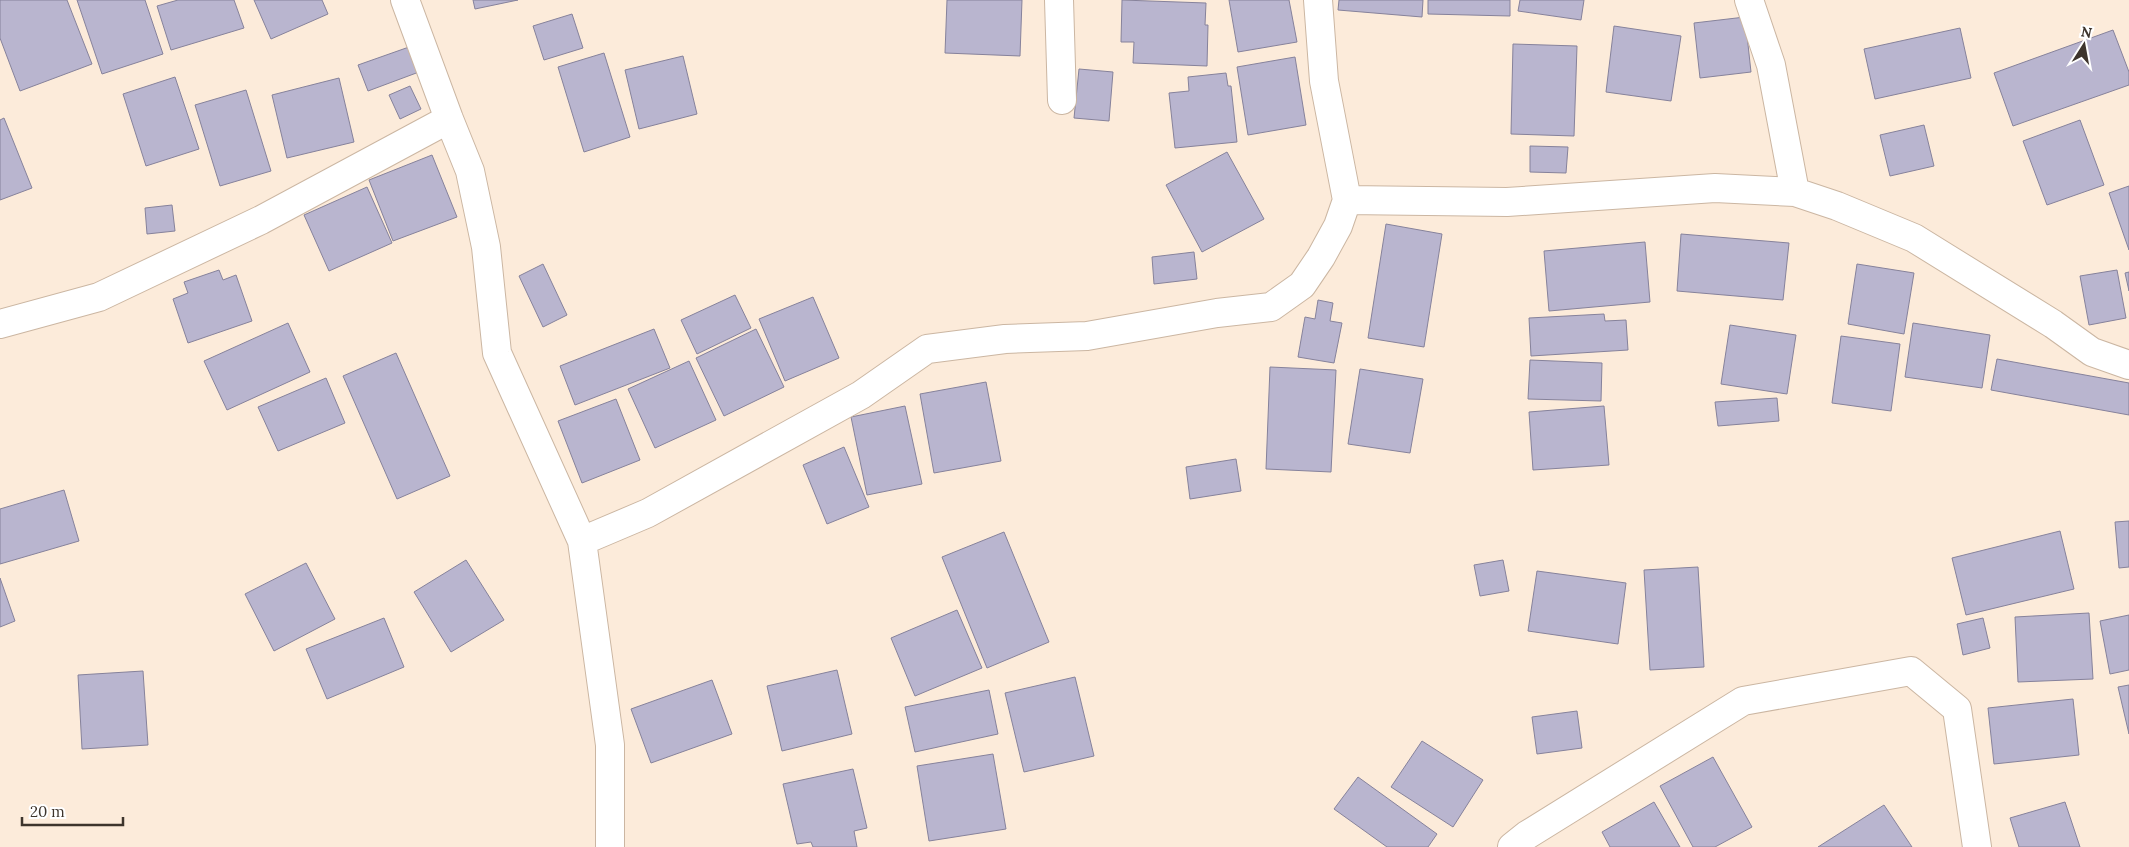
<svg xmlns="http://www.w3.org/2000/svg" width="2129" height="847" font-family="Lora,serif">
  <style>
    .building { fill: #b9b5cf; stroke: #86829b }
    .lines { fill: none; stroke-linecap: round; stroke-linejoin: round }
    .minor-casing { stroke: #cbb6a2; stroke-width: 30 }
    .minor { stroke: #fff; stroke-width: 28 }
  </style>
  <rect width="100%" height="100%" fill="#fcebda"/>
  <!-- building -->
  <path class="building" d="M0 0H67L92 64 20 91 0 38Z
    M77 0H145L163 54 102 74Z
    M178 0H234L244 28 171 50 157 6Z
    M254 0H322L328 14 271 39Z
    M473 0H518L475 9Z
    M947 0H1022L1020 56 945 53Z
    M1122 0 1206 3 1205 25H1208L1207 66 1133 63 1134 42H1121Z
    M1229 0H1289L1297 42 1238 52Z
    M1339 0H1423L1422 17 1338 10Z
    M1428 0H1510V16L1428 14Z
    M1520 0H1584L1581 20 1518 11Z
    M572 14 583 48 544 60 533 26Z
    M1745 17 1751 72 1700 78 1694 23Z
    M1614 26 1681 36 1671 101 1606 92Z
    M1960 28 1971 78 1875 99 1864 49Z
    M2113 30 2129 72V85L2013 126 1994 73Z
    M1513 44 1577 46 1574 136 1511 134Z
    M409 47 419 72 368 91 358 65Z
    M604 53 630 137 584 152 558 67Z
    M683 56 697 114 639 129 625 70Z
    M1295 57 1306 125 1248 135 1237 67Z
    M1079 69 1113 72 1109 121 1074 118Z
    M1226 73 1228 86H1231L1237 142 1175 148 1169 93 1189 91 1188 77Z
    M175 77 199 149 146 166 123 94Z
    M339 78 354 142 287 158 272 95Z
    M410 86 421 109 400 119 389 95Z
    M246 90 271 171 220 186 195 105Z
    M4 118 32 188 0 200V120Z
    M2080 120 2104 185 2047 205 2023 141Z
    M1924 125 1934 166 1890 176 1880 135Z
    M1530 146 1568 147 1566 173 1530 172Z
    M1227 152 1264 219 1202 252 1166 185Z
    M432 155 457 217 393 241 369 180Z
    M2129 186V250L2109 193Z
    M367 187 392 243 329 271 304 215Z
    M172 205 175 231 147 234 145 208Z
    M1386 224 1442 234 1424 347 1368 338Z
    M1681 234 1789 243 1783 300 1677 291Z
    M1645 242 1650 302 1549 311 1544 251Z
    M1194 252 1197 279 1154 284 1152 257Z
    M543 264 567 315 543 327 519 276Z
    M1857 264 1914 273 1904 334 1848 324Z
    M219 270 223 280 236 275 252 321 188 343 173 299 188 293 184 282Z
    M2117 270 2126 318 2089 325 2080 276Z
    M2129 272V291L2125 273Z
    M735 295 751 328 697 354 681 320Z
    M813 297 839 358 785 381 759 319Z
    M1318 300 1333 303 1330 321 1342 323 1334 363 1298 357 1305 317 1315 319Z
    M1604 314 1605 321 1626 320 1628 350 1531 356 1529 318Z
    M288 323 310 372 227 410 204 361Z
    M1913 323 1990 335 1982 388 1905 377Z
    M1730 325 1796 335 1787 394 1721 384Z
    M654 329 670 368 575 405 560 366Z
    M756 329 784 387 724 416 696 358Z
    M1841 336 1900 344 1891 411 1832 403Z
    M396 353 450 476 397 499 343 376Z
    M1997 359 2129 383V415L1991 390Z
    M1530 360 1602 363 1601 401 1528 399Z
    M689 361 716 420 655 448 628 389Z
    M1270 367 1336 370 1331 472 1266 469Z
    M1360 369 1423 379 1410 453 1348 444Z
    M326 378 345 423 278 451 258 407Z
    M986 382 1001 461 934 473 920 394Z
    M1777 398 1779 421 1718 426 1715 402Z
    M616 399 640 460 582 483 558 421Z
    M905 406 922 484 867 495 851 417Z
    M1604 406 1609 465 1533 470 1529 412Z
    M844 447 869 507 827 524 803 465Z
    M1236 459 1241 491 1190 499 1186 467Z
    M64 490 79 541 0 564V509Z
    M2129 521V567L2119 568 2115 522Z
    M2060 531 2074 589 1966 615 1952 558Z
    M1004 532 1049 642 987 668 942 557Z
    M466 560 504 620 451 652 414 592Z
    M1503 560 1509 591 1480 596 1474 565Z
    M306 563 335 619 274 651 245 594Z
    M1698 567 1704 667 1650 670 1644 570Z
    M1537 571 1626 583 1618 644 1528 631Z
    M0 578 15 621 0 627Z
    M957 610 982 668 915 696 891 638Z
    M2089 613 2093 679 2018 682 2015 617Z
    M2129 615V670L2110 674 2100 621Z
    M384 618 404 667 327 699 306 649Z
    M1983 618 1990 648 1963 655 1957 624Z
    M837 670 852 734 782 751 767 686Z
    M143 671 148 745 82 749 78 675Z
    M1075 677 1094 756 1024 772 1005 693Z
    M712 680 732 734 651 763 631 709Z
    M2129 685V734L2118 687Z
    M989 690 998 734 915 752 905 707Z
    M2073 699 2079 755 1994 764 1988 708Z
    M1577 711 1582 748 1537 754 1532 717Z
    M1422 741 1483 780 1453 827 1391 787Z
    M993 754 1006 829 929 841 917 766Z
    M1713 757 1752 827 1715 847H1693L1660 786Z
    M853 769 867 828 854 831 857 847H813L811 842 797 844 783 784Z
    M1358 777 1437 834 1428 847H1387L1334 809Z
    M1654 802 1680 847H1610L1602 832Z
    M2065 802 2080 847H2019L2010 818Z
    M1884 805 1912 847H1818Z"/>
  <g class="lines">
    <defs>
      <path id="minor" d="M405 0 449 119 470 171 486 247 497 353 582 541 648 513 861 395 927 349 1005 339 1087 336 1217 313 1271 307 1302 285 1321 257 1338 226 1347 200 1507 202 1715 188 1795 192 1837 206 1914 238 2053 324 2092 352 2129 365
        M1059 0 1062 100
        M1318 0 1324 81 1347 200
        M1749 0 1771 65 1795 192
        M0 324 99 297 261 220 449 119
        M582 541 610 745V847
        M1512 847 1527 835 1743 701 1911 671 1957 709 1977 847"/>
    </defs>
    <!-- minor casing -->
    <use href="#minor" class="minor-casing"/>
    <!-- minor -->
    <use href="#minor" class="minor"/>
  </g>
  <!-- north arrow -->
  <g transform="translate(2084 45) rotate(11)" stroke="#ffffff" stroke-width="4" paint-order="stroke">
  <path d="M0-4L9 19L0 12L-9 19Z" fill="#3d342c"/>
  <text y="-8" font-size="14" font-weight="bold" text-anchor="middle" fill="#3d342c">N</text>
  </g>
  <!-- scale -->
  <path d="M22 817v8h101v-8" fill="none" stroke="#3d342c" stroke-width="2.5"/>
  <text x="30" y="817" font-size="15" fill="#3d342c" stroke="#ffffff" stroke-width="4" paint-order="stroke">20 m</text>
</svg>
